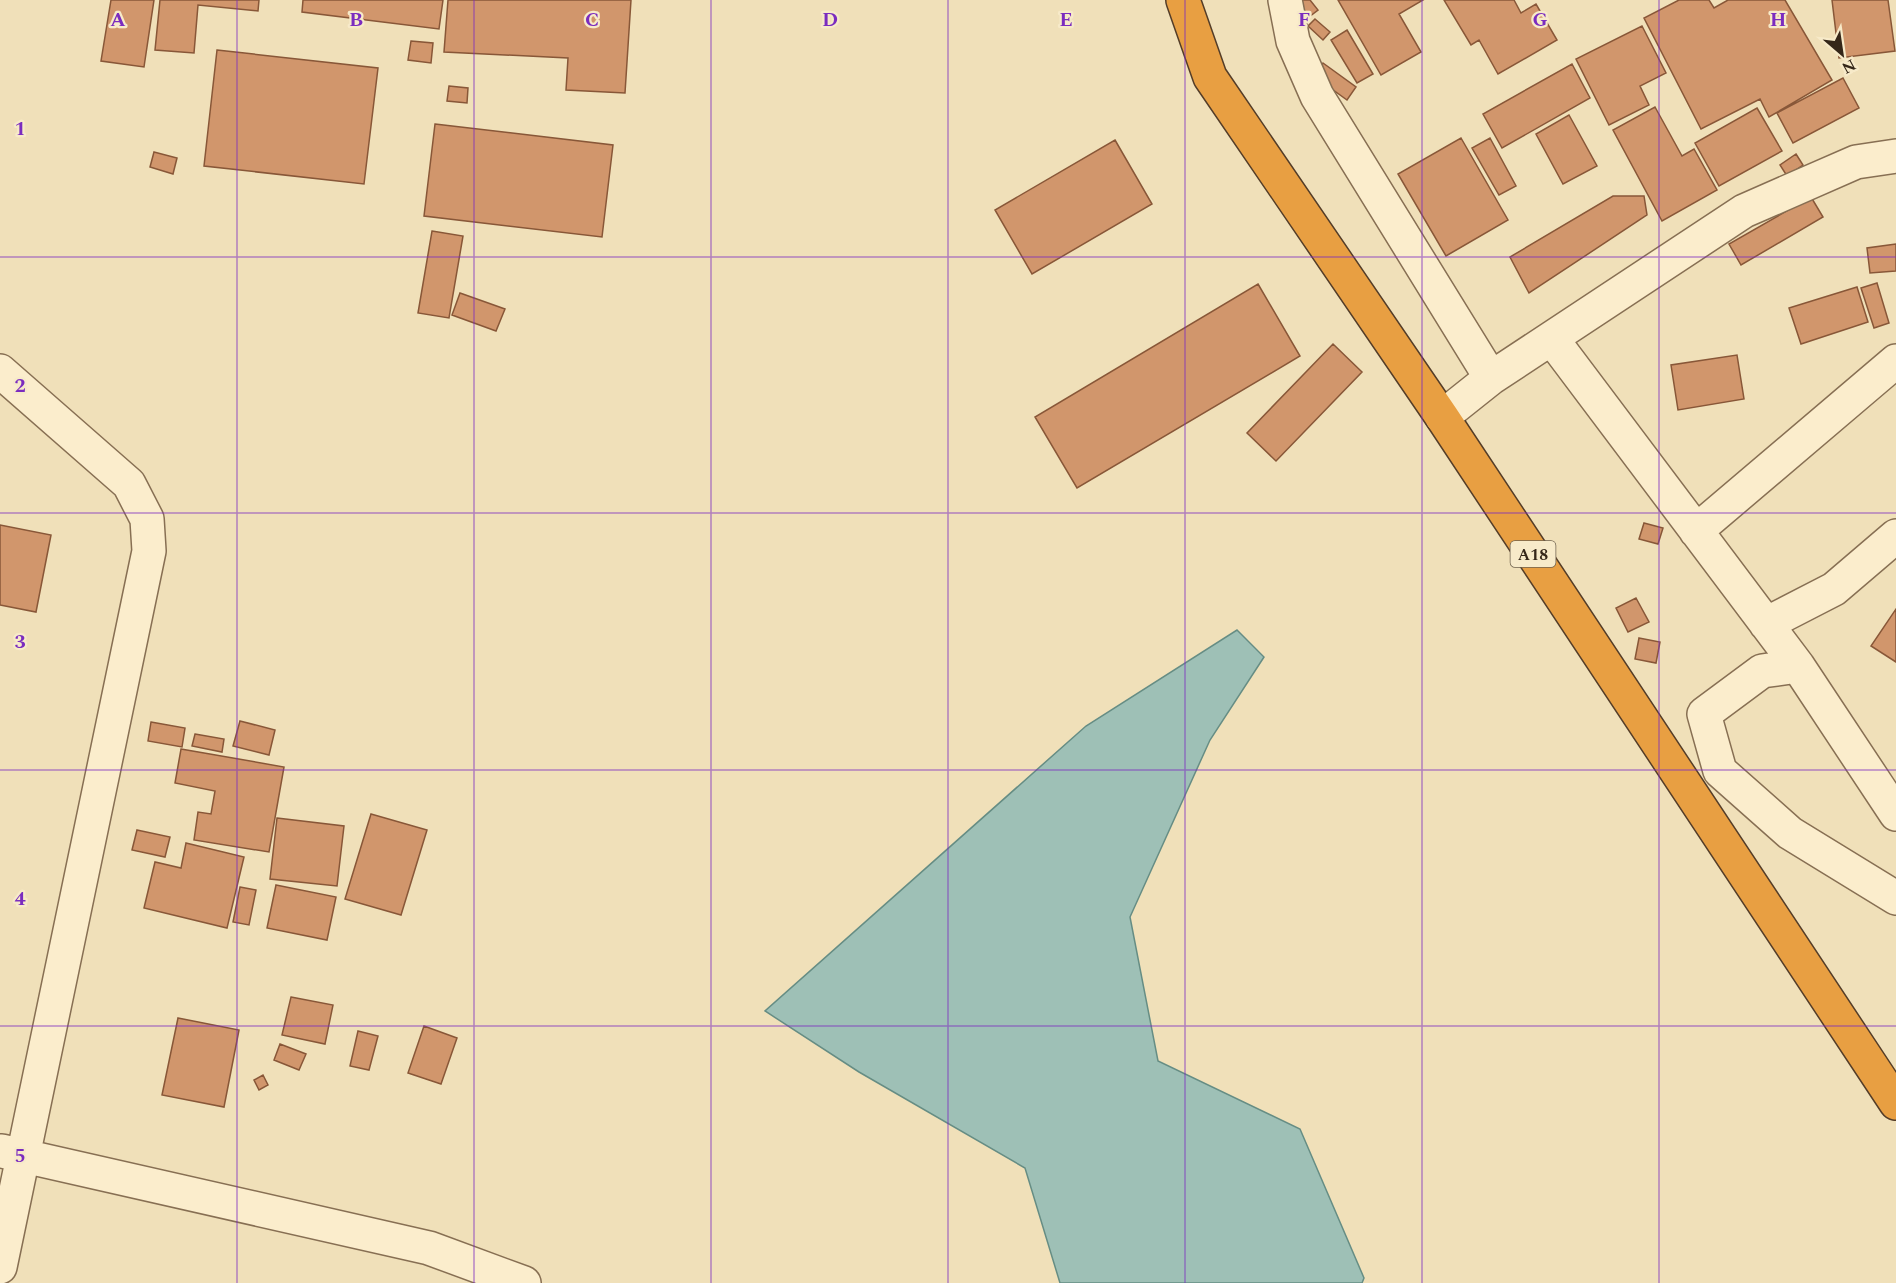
<svg xmlns="http://www.w3.org/2000/svg" width="1896" height="1283" font-family="Spectral,serif">
  <style>
    .water { fill: #9ec0b6; stroke: #668d84; stroke-width: 1.5 }
    .building { fill: #d1966c; stroke: #885738; stroke-width: 1.5 }
    .lines { fill: none; stroke-linecap: round; stroke-linejoin: round }
    .minor-casing { stroke: #876f53; stroke-width: 36 }
    .highway-casing { stroke: #543d28; stroke-width: 36 }
    .minor { stroke: #fbedcc; stroke-width: 33 }
    .highway { stroke: #e89f42; stroke-width: 33 }
    .grid { fill: none; stroke: #7b2cbf; stroke-width: 1.5; stroke-opacity: 0.55 }
    .labels { text-anchor: middle; stroke-width: 4.5; stroke-linejoin: round; paint-order: stroke }
    .shield { fill: #f7eac9; stroke: #6f624e; stroke-width: 1.5 }
    .shield-label { font-size: 16px; font-weight: bold; fill: #352719 }
    .grid-label { font-size: 20px; text-anchor: middle; font-weight: bold; fill: #7b2cbf; stroke: #f7eac9; stroke-width: 4.5; stroke-linejoin: round; paint-order: stroke }
  </style>
  <rect width="100%" height="100%" fill="#f0e0b9"/>
  <!-- water -->
  <path class="water" d="M1237 630 1264 657 1210 740 1130 917 1158 1061 1300 1129 1364 1278 1362 1283H1060L1025 1168 859 1072 765 1011 1086 726Z"/>
  <!-- building -->
  <path class="building" d="M111 0H154L144 67 101 61Z
    M160 0H259L258 11 198 5 194 53 155 50Z
    M303 0H443L439 29 302 12Z
    M448 0H631L625 93 566 90 568 58 444 52Z
    M1301 0H1310L1318 10 1309 17 1298 2Z
    M1338 0H1423L1399 14 1421 52 1381 75Z
    M1444 0H1514L1521 13 1536 4 1557 40 1498 74 1479 40 1471 45Z
    M1679 0H1709L1714 8 1728 0H1785L1832 80 1769 117 1760 99 1701 129 1644 18Z
    M1832 0H1888L1895 51 1839 58Z
    M1315 19 1330 32 1323 40 1308 26Z
    M1642 26 1666 73 1640 86 1649 105 1609 125 1576 59Z
    M1347 30 1373 74 1357 83 1331 40Z
    M411 41 433 43 431 63 408 60Z
    M217 50 378 68 364 184 204 166Z
    M1323 63 1356 87 1347 100 1314 76Z
    M1572 64 1590 98 1502 148 1483 114Z
    M1843 78 1859 108 1793 143 1777 113Z
    M449 86 468 88 467 103 447 101Z
    M1655 107 1682 156 1694 149 1717 190 1662 221 1613 130Z
    M1757 108 1782 151 1719 186 1695 143Z
    M1569 115 1597 166 1563 184 1536 134Z
    M435 124 613 145 602 237 424 216Z
    M1461 138 1508 220 1446 256 1398 174Z
    M1490 138 1516 186 1499 195 1472 148Z
    M1115 140 1152 204 1032 274 995 210Z
    M154 152 177 158 173 174 150 167Z
    M1796 154 1803 165 1787 176 1780 165Z
    M1613 196H1644L1647 215 1529 293 1510 257Z
    M1811 197 1823 217 1741 265 1729 244Z
    M432 231 463 236 449 318 418 313Z
    M1896 244V271L1870 273 1867 248Z
    M1877 283 1889 323 1874 328 1861 288Z
    M1258 284 1300 356 1077 488 1035 417Z
    M1857 287 1868 322 1801 344 1789 308Z
    M460 293 505 309 496 331 452 315Z
    M1333 344 1362 372 1276 461 1247 433Z
    M1737 355 1744 399 1678 410 1671 365Z
    M1644 523 1663 528 1658 544 1639 539Z
    M0 525 51 535 36 612 0 605Z
    M1636 598 1649 622 1628 632 1616 608Z
    M1896 609V662L1871 646Z
    M1639 638 1660 642 1656 663 1635 659Z
    M240 721 275 730 269 755 233 746Z
    M151 722 185 728 182 747 148 741Z
    M195 734 224 739 222 752 192 746Z
    M181 749 284 767 269 852 194 840 198 812 211 814 215 791 175 783Z
    M371 814 427 830 401 915 345 899Z
    M277 818 344 826 337 886 270 879Z
    M137 830 170 837 165 857 132 850Z
    M186 843 244 857 227 928 144 908 155 862 181 868Z
    M276 885 336 897 327 940 267 928Z
    M240 887 256 890 249 925 233 922Z
    M291 997 333 1005 325 1044 282 1035Z
    M178 1018 239 1030 224 1107 162 1095Z
    M424 1026 457 1038 441 1084 408 1073Z
    M358 1031 378 1036 369 1070 350 1066Z
    M280 1044 306 1054 299 1070 274 1060Z
    M263 1075 268 1085 259 1090 254 1080Z"/>
  <g class="lines">
    <defs>
      <path id="minor" d="M1285 0 1293 41 1317 96 1491 378
        M1552 339 1798 666 1896 814
        M0 371 129 484 147 519 149 551 0 1267
        M1442 417 1491 378 1744 211 1856 162 1896 156
        M1696 531 1896 361
        M1766 624 1834 589 1896 536
        M1798 666 1762 671 1704 714 1720 771 1790 833 1896 898
        M2 1151 429 1248 524 1283"/>
      <path id="highway" d="M1183 0 1210 77 1442 417 1896 1103"/>
    </defs>
    <!-- minor casing -->
    <use href="#minor" class="minor-casing"/>
    <!-- highway casing -->
    <use href="#highway" class="highway-casing"/>
    <!-- minor -->
    <use href="#minor" class="minor"/>
    <!-- highway -->
    <use href="#highway" class="highway"/>
  </g>
  <!-- grid -->
  <path class="grid" d="M237 0V1283M474 0V1283M711 0V1283M948 0V1283M1185 0V1283M1422 0V1283M1659 0V1283M0 257H1896M0 513H1896M0 770H1896M0 1026H1896"/>
  <g class="labels">
    <!-- shield labels -->
    <rect class="shield" x="1510.5" y="541" width="45" height="26" rx="4.5"/>
    <g class="shield-label">
      <text x="1533" y="560">A18</text>
    </g>
  </g>
  <g class="grid-label">
    <text x="118" y="26">A</text>
    <text x="356" y="26">B</text>
    <text x="592" y="26">C</text>
    <text x="830" y="26">D</text>
    <text x="1066" y="26">E</text>
    <text x="1304" y="26">F</text>
    <text x="1540" y="26">G</text>
    <text x="1778" y="26">H</text>
    <text x="20" y="135">1</text>
    <text x="20" y="392">2</text>
    <text x="20" y="648">3</text>
    <text x="20" y="905">4</text>
    <text x="20" y="1162">5</text>
  </g>
  <!-- north arrow -->
  <g transform="translate(1842 54) rotate(151)" stroke="#f7eac9" stroke-width="4.5" paint-order="stroke">
  <path d="M0-4.5L10 22L0 15L-10 22Z" fill="#352719"/>
  <text y="-9" font-size="16" font-weight="bold" text-anchor="middle" fill="#352719">N</text>
  </g>
</svg>
